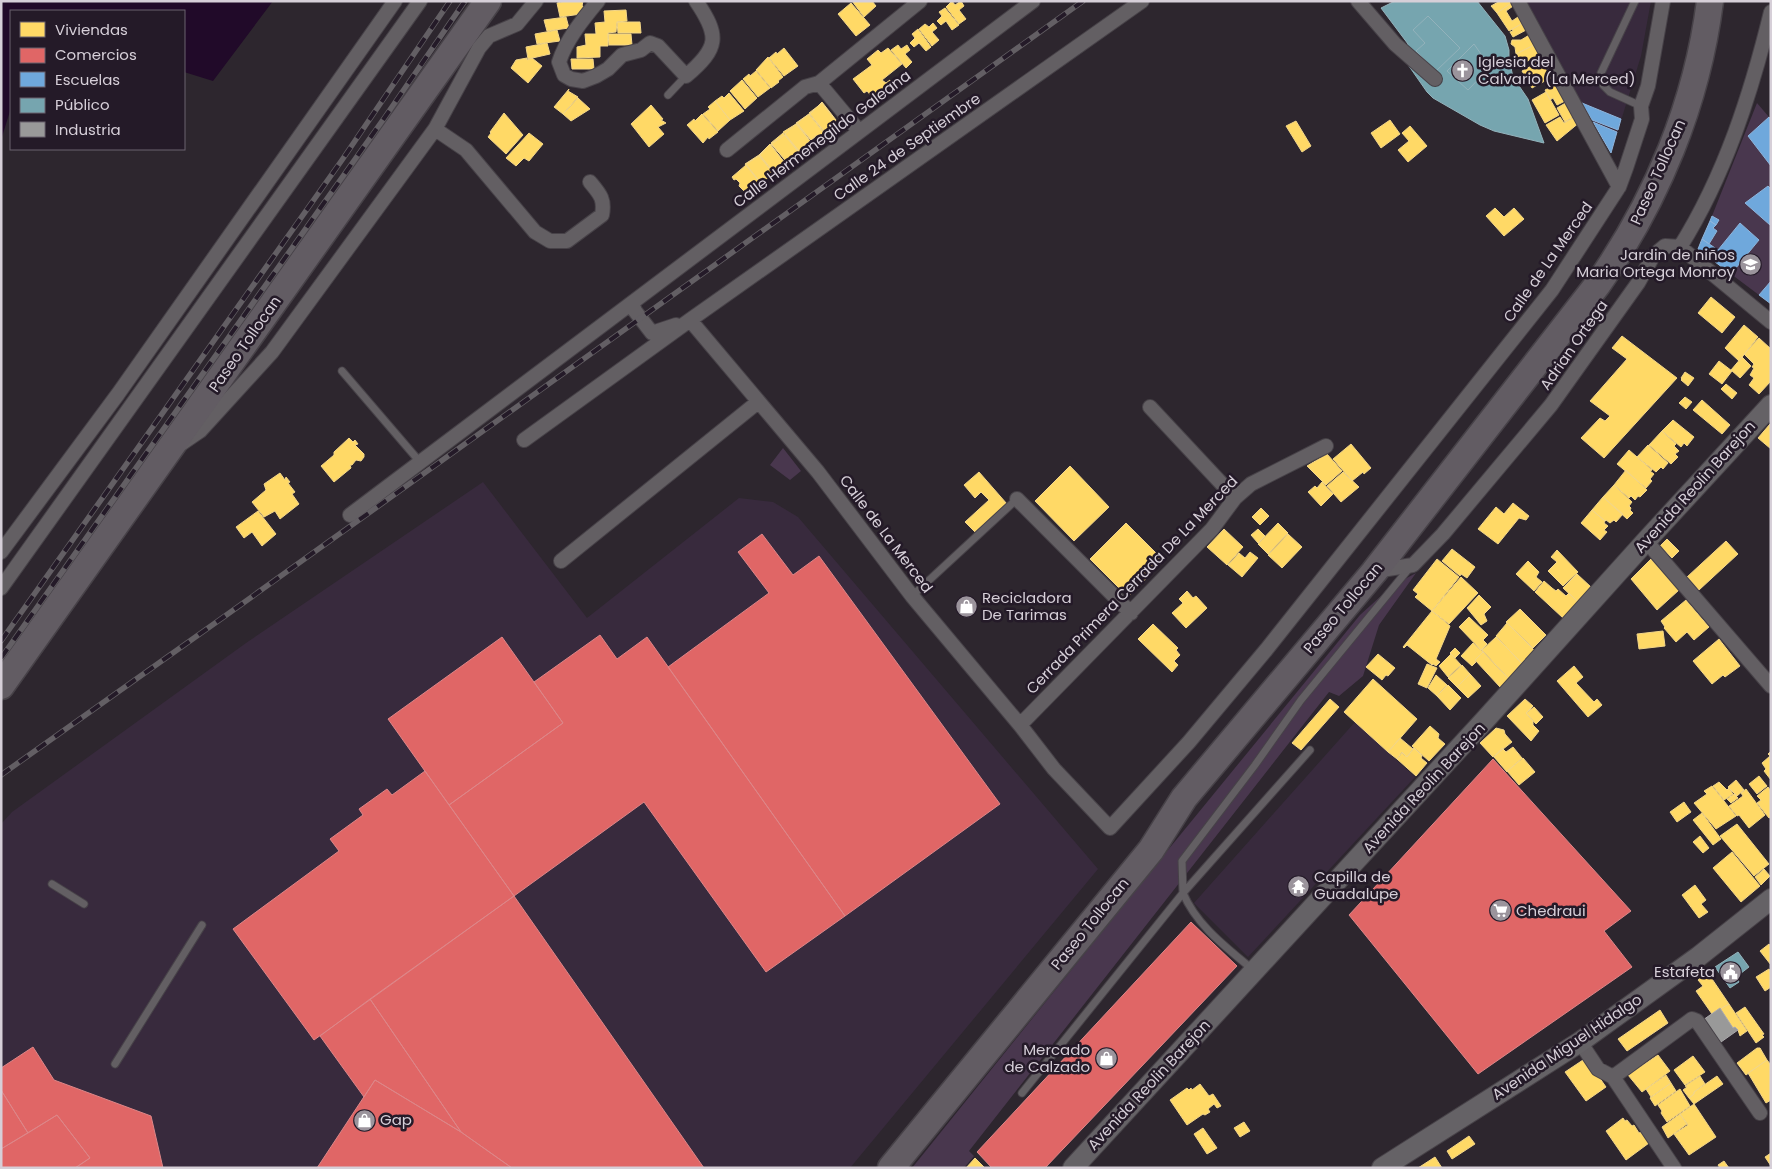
<svg xmlns="http://www.w3.org/2000/svg" width="1772" height="1169" font-family="Poppins,sans-serif">
  <style>
    .built { fill: #382a3d }
    .green { fill: #49374e }
    .water { fill: #210a29 }
    .homes { fill: #ffd966; stroke: #f3d688 }
    .shops { fill: #e06666; stroke: #dd8688 }
    .schools { fill: #6fa8dc; stroke: #8eb4db }
    .public { fill: #76a5af; stroke: #93b2bb }
    .industry { fill: #999; stroke: #aba9ac }
    .lines { fill: none; stroke-linecap: round; stroke-linejoin: round }
    .lane-casing { stroke: #474248; stroke-width: 9 }
    .street-casing { stroke: #474248; stroke-width: 16 }
    .secondary-casing { stroke: #474248; stroke-width: 22 }
    .highway-casing { stroke: #474248; stroke-width: 29 }
    .lane { stroke: #635f63; stroke-width: 7 }
    .street { stroke: #635f63; stroke-width: 14 }
    .secondary { stroke: #656266; stroke-width: 20 }
    .highway { stroke: #625c63; stroke-width: 26 }
    .rail-casing { stroke: #635f64; stroke-width: 5.5 }
    .rail { stroke: #241a28; stroke-width: 4; stroke-dasharray: 11; stroke-linecap: butt }
    .labels { text-anchor: middle; stroke-width: 5; stroke-linejoin: round; paint-order: stroke }
    .poi-label { font-size: 15px; fill: #d6cfd8; stroke: #241a28; text-anchor: start }
    .street-label { font-size: 15px; fill: #d6cfd8; stroke: #241a28 }
  </style>
  <rect width="100%" height="100%" fill="#2d262e"/>
  <!-- built -->
  <path class="built" d="M1523 1H1651L1641 56 1611 153Z
    M483 482 587 618 739 498 773 502 798 517 1098 869 850 1168H1V824L12 812 246 643Z
    M1355 722 1415 777 1248 957 1194 903Z"/>
  <!-- green -->
  <path class="green" d="M1757 103 1769 117 1748 136 1771 166V189L1768 186 1771 224V281L1759 295 1731 274 1759 240 1740 223 1718 250 1709 244 1717 232 1713 228 1718 220 1712 216Z
    M783 448 801 471 790 480 770 465Z
    M1416 573 1379 625 1363 676 1339 696 1329 692 969 1151 974 1156 964 1168H912L1163 856 1360 615 1392 586Z"/>
  <!-- water -->
  <path class="water" d="M1 1H273L213 81 184 72V11H11V108L1 140Z"/>
  <!-- homes -->
  <path class="homes" d="M566 1H583L582 6H583L584 10 581 11V14L560 17 557 3Z
    M852 1H872L876 6 864 17Z
    M952 1 955 5 961 1 964 6 959 10 966 19 959 24 946 7Z
    M1500 1H1514L1497 13 1491 6Z
    M1514 1 1516 4 1506 11 1512 21 1521 15 1525 22 1509 31 1497 13Z
    M851 3 870 25 856 36 838 14Z
    M945 8 959 25 952 30 946 21 941 25 937 21 942 16 939 12Z
    M626 10 627 21 617 22 616 32 608 33V46H600V57L577 58V47L586 45 585 34H596L595 23 605 22 604 11Z
    M566 17 569 28 547 31 544 20Z
    M617 22H640L641 33H618Z
    M1525 22 1528 29 1513 37 1510 32 1513 31 1512 29Z
    M933 23 937 28 932 32 939 40 932 46 919 29 925 24 929 27Z
    M918 29 931 47 926 51 919 43 914 47 910 43 915 38 912 34Z
    M557 30 560 41 537 44 535 34Z
    M608 34H631L632 45H609Z
    M1531 34 1536 44 1516 54 1515 47 1511 44 1512 40H1521Z
    M547 43 550 54 528 59 526 47Z
    M1536 44 1541 54 1520 65 1516 57V54Z
    M898 45 901 49 907 45 910 50 905 54 912 62 906 68 891 50Z
    M784 48 798 66 784 76 769 58 776 52 777 54Z
    M888 48 902 64 882 80 886 83 890 80 892 82 886 86 889 90 878 100 874 96 873 98 867 91 864 93 853 79 872 65 867 59 878 50 881 53Z
    M1543 55 1554 76 1532 88 1522 71 1535 64 1533 60Z
    M768 57 783 77 778 81 779 82 771 88 756 70Z
    M527 58V60L532 58 542 66 528 83 511 68 516 60Z
    M571 59H593L594 69H572Z
    M756 71 770 88 758 97 743 79 749 74 750 76Z
    M742 80 757 98 745 109 730 91Z
    M1558 84 1567 100 1557 105 1553 98 1550 100 1545 90Z
    M569 89 568 91 578 97 563 114 554 107Z
    M1546 92 1559 115 1545 123 1532 100Z
    M729 93 744 111 730 120 715 101 722 96 724 98Z
    M578 98 590 109 571 121 563 114Z
    M715 101 730 120 718 131 703 114 710 109 708 107Z
    M1569 101 1576 115 1565 122 1557 108Z
    M822 102 836 120 830 125 832 126 824 132 810 114Z
    M822 103 836 121 830 125 832 127 825 132 809 113Z
    M651 105 663 119 661 120 666 123 658 127 664 134 649 147 631 124Z
    M504 113 523 135 506 154 488 137 491 133 490 132Z
    M702 114 718 132 709 139 708 137 703 143 687 125 694 119 695 121Z
    M809 114 824 133 819 138 817 135 811 140 796 123Z
    M809 114 824 133 818 137 817 135 811 140 797 123Z
    M1576 116 1580 122 1557 141 1546 125 1560 117 1564 123Z
    M1390 120 1400 134 1381 148 1371 133Z
    M1296 121 1311 146 1302 152 1286 126Z
    M797 123 810 141 800 152 785 134Z
    M796 124 810 141 805 145 806 147 800 153 783 132Z
    M1410 126 1427 146 1408 162 1398 150 1409 141 1402 133Z
    M529 133 543 144 529 161 524 158 516 166 506 158Z
    M783 133 799 153 793 158 791 156 786 161 771 143Z
    M785 135 800 152 793 158 791 156 786 161 771 144Z
    M770 144 784 162 779 166 781 168 775 174 760 155Z
    M770 144 784 162 780 166 781 168 775 174 759 155Z
    M759 155 774 174 760 183 745 164Z
    M759 156 774 174 768 179 766 177 760 182 746 164Z
    M746 165 760 182 754 187 756 189 748 195 739 186 740 183 736 179 734 180 732 177Z
    M1495 208 1504 217 1514 208 1524 219 1504 236 1486 216Z
    M1711 297 1735 317 1722 333 1698 313Z
    M1744 325 1758 337 1739 361 1725 348Z
    M1622 336 1677 378 1604 458 1581 438 1600 418 1605 421 1610 416 1590 401 1627 359 1612 348Z
    M1759 338 1771 349V381L1759 394 1749 385 1754 378 1750 375 1754 368 1752 367 1754 364 1744 354Z
    M1742 357 1751 366 1740 378 1731 370Z
    M1719 361 1732 371 1722 384 1709 374Z
    M1685 372 1694 378 1688 386 1681 380 1682 379 1681 378Z
    M1726 384 1737 393 1732 399 1721 389Z
    M1685 397 1692 402 1686 409 1679 403Z
    M1702 400 1730 425 1722 434 1693 410Z
    M1673 420 1694 437 1687 446 1684 443 1681 447 1662 431Z
    M1770 424 1771 425V449L1758 438Z
    M1662 431 1676 444 1674 446 1679 451 1675 454 1678 457 1671 464 1649 445Z
    M349 438 353 442 355 440 358 444 355 445 364 454V457L361 461 356 460 352 465H350L351 468 334 482 321 466 334 455V452Z
    M1351 444 1371 468 1364 474 1363 472 1352 481 1333 459Z
    M1648 445 1668 463 1663 469 1661 467 1656 472 1637 457Z
    M1629 450 1652 470 1650 471 1654 474 1650 479 1652 481 1646 488 1617 464Z
    M1327 454 1342 471 1326 485 1307 466Z
    M1070 466 1109 507 1074 541 1035 501Z
    M1626 470 1647 490 1640 497 1638 496 1635 500 1631 496 1629 498 1614 485Z
    M979 472 1007 504 975 532 965 522 989 500 981 492 975 498 964 485Z
    M1343 472 1359 487 1341 502 1327 486Z
    M280 473 285 480 286 477 290 482 288 483 295 492 292 494 299 504 280 519 275 511 264 517 252 502 266 490 264 484Z
    M1322 482 1333 494 1321 506 1308 492 1315 486 1317 488Z
    M1614 485 1632 502 1629 506 1631 508 1630 510 1633 513 1627 519 1603 497Z
    M1603 497 1623 514 1616 522 1614 520 1610 523 1606 520 1605 521 1592 510Z
    M1513 503 1529 516 1526 520 1519 518 1498 544 1478 529 1496 507 1504 514Z
    M1261 508 1269 516 1260 525 1252 517Z
    M1592 510 1605 521 1604 523 1608 526 1604 530 1607 532 1600 540 1581 523Z
    M258 511 276 534 262 546 252 532 244 538 236 527Z
    M1126 523 1164 561 1128 597 1090 559Z
    M1278 523 1288 533 1268 554 1258 544Z
    M1224 529 1243 547 1227 565 1207 547Z
    M1258 529 1265 536 1258 543 1251 535Z
    M1288 534 1302 547 1282 568 1268 555Z
    M1667 539 1679 551 1672 558 1660 546Z
    M1726 541 1738 554 1699 590 1687 577Z
    M1452 549 1475 567 1467 578 1461 574 1460 576 1442 561Z
    M1557 550 1578 572 1563 586 1548 571 1557 562 1551 557Z
    M1250 552 1258 558 1242 577 1228 565 1239 553 1245 558Z
    M1437 559 1459 577 1432 611 1415 597 1418 594 1413 590Z
    M1651 559 1679 590 1657 610 1631 579Z
    M1528 561 1539 572 1536 577 1542 582 1534 591 1516 574Z
    M1577 574 1591 587 1578 602 1563 588Z
    M1461 577 1478 593 1449 624 1432 611Z
    M1544 581 1552 588 1556 591 1558 589 1566 596 1569 593 1578 602 1563 618 1535 592Z
    M1187 591 1193 598 1196 596 1207 608 1186 628 1172 613 1183 603 1179 599Z
    M1479 595 1491 607 1484 614 1487 621 1481 625 1467 608Z
    M1686 600 1709 627 1694 640 1687 632 1676 642 1664 628 1665 627 1661 621Z
    M1520 609 1546 635 1533 648 1506 622Z
    M1432 611 1450 626 1436 659 1440 662 1436 666 1433 664 1432 665 1407 645 1404 648 1403 647Z
    M1469 617 1488 635 1483 640 1487 644 1481 650 1459 627Z
    M1507 623 1534 650 1522 664 1496 636Z
    M1153 624 1178 648 1176 650 1180 655 1174 661 1178 665 1172 672 1138 639Z
    M1663 631 1665 646 1639 649 1637 634Z
    M1496 637 1522 663 1509 679 1482 650Z
    M1719 639 1740 666 1725 677 1723 675 1712 684 1693 661Z
    M1473 643 1483 652 1475 660 1476 662 1472 666 1461 656Z
    M1455 648 1460 653 1455 658 1450 653Z
    M1483 652 1509 679 1500 687 1475 660Z
    M1378 654 1395 668 1388 676 1386 675 1382 680 1366 667Z
    M1451 654 1461 665 1448 677 1439 666Z
    M1427 664 1437 668 1427 688 1418 684Z
    M1462 665 1470 674 1457 687 1448 678Z
    M1574 666 1583 677 1576 683 1594 702 1597 699 1602 705 1588 717 1557 681Z
    M1470 674 1481 686 1468 698 1457 687Z
    M1436 675 1447 685 1437 696 1428 688Z
    M1373 679 1417 719 1388 752 1344 712Z
    M1448 685 1461 698 1450 710 1437 696Z
    M1330 699 1339 707 1301 750 1292 743Z
    M1525 699 1533 706 1526 713 1533 721V725L1539 731 1531 741 1507 716Z
    M1534 707 1543 717 1536 724 1526 713Z
    M1430 726 1439 734 1438 738 1445 744 1429 761 1412 746Z
    M1496 728 1504 730 1505 734 1512 742 1493 757 1480 743Z
    M1400 738 1413 749 1407 757 1402 752 1397 759 1388 752Z
    M1513 747 1522 758 1507 772 1494 757 1502 748 1506 752Z
    M1414 748 1422 756 1421 758 1427 763 1416 776 1397 759 1402 753 1407 757Z
    M1771 751V780L1764 771 1766 769 1762 763 1770 756 1768 754Z
    M1523 758 1535 772 1519 785 1507 771Z
    M1759 776 1767 786 1757 794 1749 784Z
    M1736 780 1744 790 1737 796 1728 787Z
    M1719 782 1727 790 1729 788 1733 794 1724 800 1713 786Z
    M1712 786 1736 816 1716 829 1694 803 1707 794 1704 791Z
    M1768 787 1771 791V817L1769 818 1757 803 1761 800 1757 796Z
    M1746 789 1765 815 1749 828 1739 815 1737 816 1729 806 1743 796 1741 793Z
    M1734 794 1738 798 1731 803 1727 799Z
    M1684 802 1691 812 1677 822 1670 812Z
    M1702 813 1721 839 1713 845 1693 820Z
    M1737 824 1769 864 1754 876 1720 836Z
    M1700 836 1709 848 1703 853 1693 842Z
    M1732 852 1760 886 1741 902 1713 868Z
    M1764 869 1770 876 1761 885 1755 877Z
    M1695 885 1706 900 1701 904 1708 912 1699 918 1682 895Z
    M1769 944 1771 947V965L1760 951Z
    M1769 969 1771 972V987L1765 991 1756 977Z
    M1708 973 1729 1004 1712 1014 1696 991 1703 986 1698 980Z
    M1729 1004 1747 1031 1740 1036 1738 1030 1735 1027 1733 1028 1720 1009Z
    M1745 1007 1764 1034 1762 1035 1764 1037 1756 1043 1736 1013Z
    M1660 1010 1668 1023 1627 1051 1618 1039Z
    M1757 1048H1760L1767 1060 1746 1075 1737 1063Z
    M1658 1055 1670 1071 1642 1092 1628 1075Z
    M1693 1056 1705 1072 1685 1085 1674 1070Z
    M1583 1060 1589 1069 1592 1067 1606 1087 1586 1101 1565 1072Z
    M1767 1060 1771 1065V1100L1766 1103 1748 1073Z
    M1666 1075 1671 1083 1651 1097 1646 1089Z
    M1700 1076 1705 1084 1694 1092V1094L1689 1098 1683 1090 1687 1087 1685 1086Z
    M1717 1076 1723 1084 1694 1104 1689 1098 1694 1094V1092Z
    M1671 1083 1676 1091 1655 1106 1650 1098Z
    M1200 1084 1209 1096 1213 1094 1221 1106 1217 1108 1214 1104 1208 1109 1210 1112 1205 1115 1203 1114 1187 1125 1170 1100 1187 1088 1189 1090 1191 1088 1192 1090Z
    M1680 1089 1690 1106 1667 1122 1661 1113 1662 1111 1658 1105Z
    M1694 1104 1716 1137 1689 1155 1674 1134 1688 1125 1680 1114Z
    M1680 1114 1687 1124 1668 1138 1662 1127Z
    M1623 1118 1625 1121 1627 1120 1632 1126 1634 1125 1639 1133 1641 1132 1649 1143 1626 1160 1606 1131Z
    M1244 1122 1250 1131 1240 1137 1234 1128Z
    M1203 1128 1217 1148 1207 1154 1194 1134Z
    M1469 1136 1475 1144 1452 1159 1447 1151Z
    M1771 1153V1166L1765 1157Z
    M1435 1157 1442 1168H1418Z
    M975 1158 985 1168H966Z
    M1724 1161 1729 1168H1720L1718 1165Z"/>
  <!-- shops -->
  <path class="shops" d="M762 534 793 575 819 556 1000 804 845 916 668 667 769 593 738 552Z
    M600 635 617 659 647 637 845 916 766 972 644 802 514 896 449 805 563 723 534 682Z
    M502 637 563 723 449 805 388 719Z
    M1493 759 1631 911 1604 931 1632 967 1478 1074 1349 915Z
    M425 771 514 896 314 1040 233 929 339 851 330 839 363 815 359 809 387 789 392 795Z
    M514 896 704 1168H512L461 1132 370 999Z
    M1191 922 1237 966 1045 1168H992L977 1152Z
    M370 999 461 1132 375 1080 364 1097 320 1036Z
    M33 1047 54 1080 151 1116 163 1168H75L90 1158 57 1115 28 1133 1 1090V1068Z
    M375 1080 461 1132 512 1168H317Z
    M1 1090 28 1133 1 1149Z
    M57 1115 90 1158 75 1168H1V1149Z"/>
  <!-- schools -->
  <path class="schools" d="M1582 103 1621 119 1618 130 1592 120Z
    M1769 117 1771 120V166L1748 136Z
    M1593 122 1617 132 1611 153Z
    M1768 186 1771 189 1770 225 1745 203Z
    M1712 216 1719 220 1716 225 1710 221Z
    M1710 221 1716 225 1713 228 1717 231 1709 244 1702 239Z
    M1740 223 1759 240 1731 274 1698 249 1702 239 1718 250Z
    M1771 281V304L1759 295Z"/>
  <!-- public -->
  <path class="public" d="M1395 1H1477L1505 36 1509 50V59L1513 77 1528 99 1544 143 1494 131 1480 125 1433 98 1427 92 1402 56 1408 44 1381 8Z
    M1428 16 1460 48 1436 71 1416 51 1425 43 1413 30Z
    M1474 44 1490 67 1468 90 1447 71Z
    M1738 952 1749 967 1736 977 1739 982 1730 988 1715 967Z"/>
  <!-- industry -->
  <path class="industry" d="M1720 1008 1733 1028 1735 1027 1738 1030 1721 1042 1711 1028 1709 1029 1703 1020Z"/>
  <g class="lines">
    <defs>
      <path id="lane" d="M1635 1 1601 73 1603 85 1610 92 1641 106
        M668 95 686 76
        M342 371 420 462
        M912 596 1017 499
        M52 884 84 904
        M1252 969C1226 947 1197 926 1183 893L1310 750
        M115 1064 202 925
        M1022 1093 1183 893 1182 861 1255 765 1301 700 1411 566"/>
      <path id="street" d="M598 1C583 19 566 40 559 62L564 75 571 79 583 81 596 76 608 69 622 55 641 50 650 43 658 46 686 76C719 48 720 36 696 1
        M1358 1 1395 44 1435 79
        M1518 1 1619 187
        M819 83 859 131
        M435 129 466 150 535 232 550 241H567L602 215C605 199 600 194 590 182
        M727 150 805 87 819 83 920 1
        M1680 247C1725 175 1751 94 1771 12
        M1680 247 1771 322
        M632 303 635 311 652 333 676 325
        M690 320 818 472 912 596 1020 725 1054 769 1110 828 1189 742 1266 650 1552 290 1619 187 1626 168 1642 119 1641 106 1648 86 1663 1
        M1150 407 1235 498
        M524 440 690 320 1142 1
        M181 444 200 431 272 352 435 129 479 48 489 36 517 24 536 1
        M1017 499 1131 613
        M350 515 1033 1
        M1646 541 1771 686
        M1 552 118 394 395 1
        M561 561 758 402
        M1375 571 1413 565 1443 534 1551 405 1638 283 1653 256 1665 246 1680 247
        M1 588 420 1
        M1020 725 1212 529 1235 498 1251 484 1326 446
        M1580 1042 1598 1069 1613 1077 1674 1168
        M1613 1077 1692 1019 1697 1021 1760 1113"/>
      <path id="secondary" d="M1073 1168 1484 721 1646 541 1771 405
        M1382 1168 1580 1042 1698 957 1771 899"/>
      <path id="highway" d="M1 686 488 1
        M891 1168 1151 850 1184 798 1374 572 1598 284C1657 200 1697 103 1710 1"/>
    </defs>
    <!-- lane casing -->
    <use href="#lane" class="lane-casing"/>
    <!-- street casing -->
    <use href="#street" class="street-casing"/>
    <!-- secondary casing -->
    <use href="#secondary" class="secondary-casing"/>
    <!-- highway casing -->
    <use href="#highway" class="highway-casing"/>
    <!-- lane -->
    <use href="#lane" class="lane"/>
    <!-- street -->
    <use href="#street" class="street"/>
    <!-- secondary -->
    <use href="#secondary" class="secondary"/>
    <!-- highway -->
    <use href="#highway" class="highway"/>
    <defs>
      <path id="rail" d="M1 641 342 160 450 1
        M1 658 385 117 465 1
        M1 775 225 616 1083 1"/>
    </defs>
    <!-- rail casing -->
    <use href="#rail" class="rail-casing"/>
    <!-- rail -->
    <use href="#rail" class="rail"/>
  </g>
  <!-- icons -->
  <defs>
    <symbol id="church-disc" viewBox="-11 -11 22 22"><circle r="9.5" fill="#9b949c" stroke="#241a28"/><path d="M-1.2-6h2.4v3.5h3.3v2.4h-3.3V6h-2.4V-.1h-3.3v-2.4h3.3Z" fill="#fff"/></symbol>
    <symbol id="school-disc" viewBox="-11 -11 22 22"><circle r="9.5" fill="#9b949c" stroke="#241a28"/><path d="M0-5L7-2L0 1L-7-2ZM-4 1L0 2.5L4 1V4Q0 6-4 4Z" fill="#fff"/></symbol>
    <symbol id="shop-disc" viewBox="-11 -11 22 22"><circle r="9.5" fill="#9b949c" stroke="#241a28"/><path d="M-5-2.5h2.3a2.7 3.5 0 0 1 5.4 0H5L5.5 6h-11ZM-1.5-2.5h3a1.5 2.3 0 0 0-3 0Z" fill="#fff"/></symbol>
    <symbol id="temple-disc" viewBox="-11 -11 22 22"><circle r="9.5" fill="#9b949c" stroke="#241a28"/><path d="M0-6L5-2H3V0L6.5 2.5H4V6H1.5V3h-3V6H-4V2.5H-6.5L-3 0V-2H-5Z" fill="#fff"/></symbol>
    <symbol id="supermarket-disc" viewBox="-11 -11 22 22"><circle r="9.5" fill="#9b949c" stroke="#241a28"/><path d="M-6-5.5h2.5l.6 2H6L4.5 2H-2.5L-4.4-4H-6ZM-1.5 3.2a1.3 1.3 0 1 0 .1 0ZM3 3.2a1.3 1.3 0 1 0 .1 0Z" fill="#fff"/></symbol>
    <symbol id="civic-disc" viewBox="-11 -11 22 22"><circle r="9.5" fill="#9b949c" stroke="#241a28"/><path d="M-.6-6.5H3V-4.5H.6V-3L4-1V1h2V6H-6V1h2V-1L-.6-3ZM-1.2 2.5V6h2.4V2.5Z" fill="#fff"/></symbol>
  </defs>
  <g fill-rule="evenodd">
    <use href="#church-disc" x="1450" y="58" width="25" height="25"/>
    <use href="#school-disc" x="1738" y="252" width="25" height="25"/>
    <use href="#shop-disc" x="954" y="594" width="25" height="25"/>
    <use href="#temple-disc" x="1286" y="874" width="25" height="25"/>
    <use href="#supermarket-disc" x="1488" y="898" width="25" height="25"/>
    <use href="#civic-disc" x="1718" y="960" width="25" height="25"/>
    <use href="#shop-disc" x="1094" y="1046" width="25" height="25"/>
    <use href="#shop-disc" x="352" y="1108" width="25" height="25"/>
  </g>
  <g class="labels">
    <!-- poi labels -->
    <g class="poi-label">
      <text x="1478" y="67">Iglesia del<tspan x="1478" dy="17">Calvario (La Merced)</tspan></text>
      <text x="1735" y="260" text-anchor="end">Jardin de niños<tspan x="1735" dy="17">Maria Ortega Monroy</tspan></text>
      <text x="982" y="603">Recicladora<tspan x="982" dy="17">De Tarimas</tspan></text>
      <text x="1314" y="882">Capilla de<tspan x="1314" dy="17">Guadalupe</tspan></text>
      <text x="1516" y="916">Chedraui</text>
      <text x="1715" y="977" text-anchor="end">Estafeta</text>
      <text x="1090" y="1055" text-anchor="end">Mercado<tspan x="1090" dy="17">de Calzado</tspan></text>
      <text x="380" y="1125">Gap</text>
    </g>
    <!-- street labels -->
    <g class="street-label">
      <text transform="translate(822 139) rotate(-37)" y="5">Calle Hermenegildo Galeana</text>
      <text transform="translate(907 147) rotate(-35)" y="5">Calle 24 de Septiembre</text>
      <text transform="translate(1658 172) rotate(-66)" y="5">Paseo Tollocan</text>
      <text transform="translate(1548 262) rotate(-55)" y="5">Calle de La Merced</text>
      <text transform="translate(245 344) rotate(-55)" y="5">Paseo Tollocan</text>
      <text transform="translate(1574 345) rotate(-55)" y="5">Adrian Ortega</text>
      <text transform="translate(1695 487) rotate(-48)" y="5">Avenida Reolin Barejon</text>
      <text transform="translate(886 534) rotate(53)" y="5">Calle de La Merced</text>
      <text transform="translate(1132 585) rotate(-46)" y="5">Cerrada Primera Cerrada De La Merced</text>
      <text transform="translate(1343 608) rotate(-50)" y="5">Paseo Tollocan</text>
      <text transform="translate(1424 788) rotate(-47)" y="5">Avenida Reolin Barejon</text>
      <text transform="translate(1090 924) rotate(-51)" y="5">Paseo Tollocan</text>
      <text transform="translate(1567 1047) rotate(-34)" y="5">Avenida Miguel Hidalgo</text>
      <text transform="translate(1149 1085) rotate(-47)" y="5">Avenida Reolin Barejon</text>
    </g>
  </g>
  <!-- border -->
  <rect width="1772" height="1169" fill="none" stroke="#d6cfd8" stroke-width="5"/>
  <!-- legend -->
  <rect x="10" y="10" width="175" height="140" fill="#241a28" stroke="#6b626e"/>
  <rect x="20" y="22" width="25" height="15" fill="#ffd966" stroke="#6b626e"/>
  <text x="55" y="35" font-size="15" fill="#d6cfd8">Viviendas</text>
  <rect x="20" y="48" width="25" height="15" fill="#e06666" stroke="#6b626e"/>
  <text x="55" y="60" font-size="15" fill="#d6cfd8">Comercios</text>
  <rect x="20" y="72" width="25" height="15" fill="#6fa8dc" stroke="#6b626e"/>
  <text x="55" y="85" font-size="15" fill="#d6cfd8">Escuelas</text>
  <rect x="20" y="98" width="25" height="15" fill="#76a5af" stroke="#6b626e"/>
  <text x="55" y="110" font-size="15" fill="#d6cfd8">Público</text>
  <rect x="20" y="122" width="25" height="15" fill="#999999" stroke="#6b626e"/>
  <text x="55" y="135" font-size="15" fill="#d6cfd8">Industria</text>
</svg>
